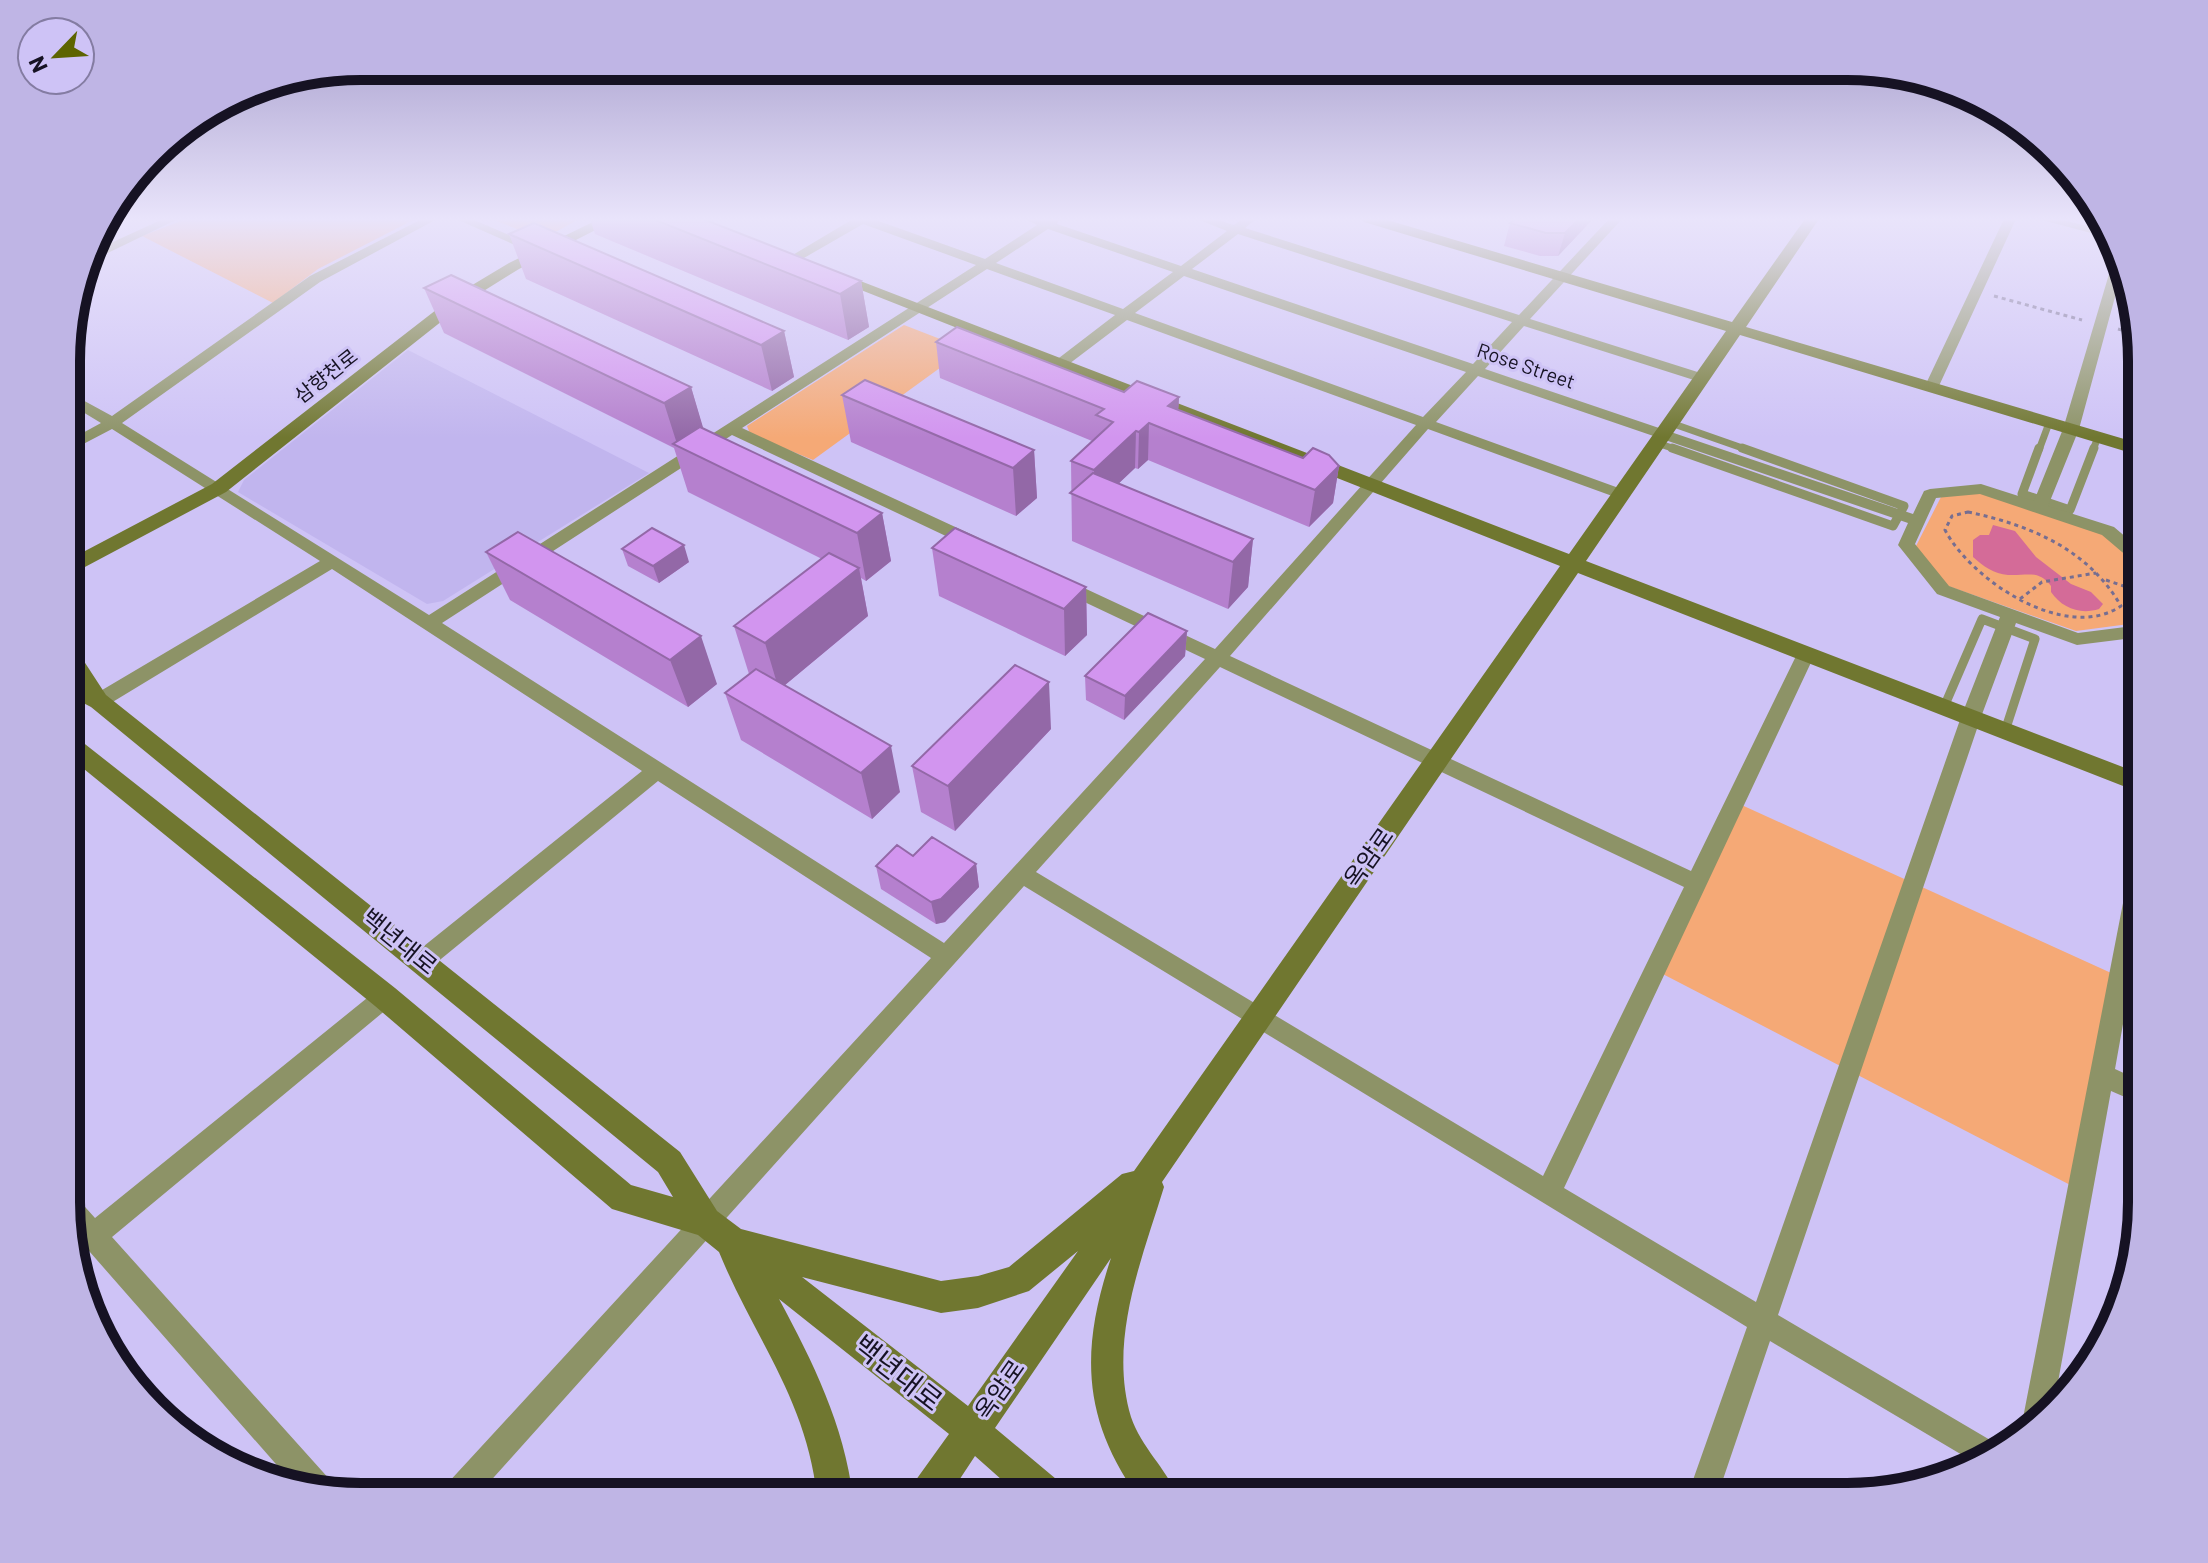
<svg xmlns="http://www.w3.org/2000/svg" width="2208" height="1563" font-family="Barlow,'Noto Sans KR',sans-serif">
  <style>
    .built { fill: #c1b5ee }
    .green { fill: #f5a976 }
    .water { fill: #d46b98 }
    .lines { fill: none; stroke-linecap: round; stroke-linejoin: round }
    .path { stroke: #766e91; stroke-width: 3; stroke-dasharray: 4 4; stroke-linecap: butt }
    .lane-far1 { stroke: #8d9367; stroke-width: 7 }
    .lane { stroke: #8d9367; stroke-width: 9 }
    .street { fill: #8d9367; fill-rule: evenodd }
    .secondary { fill: #707730; fill-rule: evenodd }
    .wall { fill: #b580ce }
    .shaded-wall { fill: #9368a7 }
    .building { fill: #d295ef; stroke: #9368a7; stroke-width: 2 }
    .labels { text-anchor: middle; stroke-width: 6; stroke-linejoin: round; paint-order: stroke }
    .far-street-label { font-size: 20px; fill: #161223; stroke: #cec3f6 }
    .street-label { font-size: 24px; fill: #161223; stroke: #cec3f6 }
    .near-street-label { font-size: 28px; fill: #161223; stroke: #cec3f6 }
    .rim { fill: none; stroke: #161223; stroke-width: 10 }
  </style>
  <rect width="100%" height="100%" fill="#cec3f6"/>
  <!-- built -->
  <path class="built" d="M408 350 649 473 443 601 427 604 238 492 244 480Z"/>
  <!-- green -->
  <path class="green" d="M186 219H415L318 269 273 303 142 236Z
    M491 219H579L543 239Z
    M904 325 966 349 813 460 750 434 747 426Z
    M1981 493 2103 533 2141 567 2129 624 2076 631 1945 585 1915 548 1941 497Z
    M1735 802 2120 977 2080 1190 1655 970Z"/>
  <!-- water -->
  <path class="water" d="M1993 525 2015 531 2036 557 2071 584 2091 592 2103 604 2099 609C2080 615 2062 608 2051 592V586C2038 569 2027 576 2008 575 1994 574 1983 566 1973 557V540L1980 535H1989Z"/>
  <g class="lines">
    <!-- path -->
    <path class="path" d="M1994 296 2082 320
      M2118 329 2139 335
      M1968 512C2030 525 2088 549 2121 606 2066 643 1972 581 1945 530L1952 516Z
      M2106 580 2141 592
      M2020 599 2042 582 2096 573"/>
    <!-- lane-far1 -->
    <path class="lane-far1" d="M1671 423 1748 450
      M1657 443 1678 450
      M2039 450 2049 423
      M2093 450 2098 437"/>
    <!-- lane -->
    <path class="lane" d="M1672 448 1893 526 1904 506 1742 448
      M2039 448 2022 494 2070 510 2094 448
      M1944 707 1982 619 2035 639 2005 731"/>
    <!-- street -->
    <path class="street" d="M163 219H178L87 263 89 253Z
      M422 219H437L320 282 122 423 429 615 976 265 863 224 797 262 786 259 853 219H873L985 259 1037 225 1025 219H1059L1057 224 1181 266 1227 231 1197 219H1215L1234 225 1242 219H1256L1245 228 1519 315 1609 219H1622L1530 319 1707 375V381H1697L1524 326 1485 369 1913 514 1924 491 1930 489 1981 484 2034 501 2063 429 2112 264 2117 260 2121 275 2079 429 2048 506 2114 527 2141 550V564L2135 563 2102 535 1980 494 1936 498 1915 544 1949 586 2078 633 2141 625V637L2077 645 2016 623 1981 717 1778 1315 2002 1447 1979 1465 1770 1341 1717 1497H1687L1747 1327 1024 886 477 1496H442L446 1485 931 958 658 781 430 968 422 971 414 968 411 961 414 954 642 771 332 569 106 706H92L90 701 92 696 320 561 112 429 68 452V441L101 423 68 403V392L112 416 310 276ZM1048 229 1173 272 1123 309 996 263ZM1238 234 1512 322 1473 364 1192 269ZM987 269 1115 315 1055 361V367H1065L1127 320 1416 425 1215 649 1069 581H1057L1054 585 1057 589 1205 659 944 943 442 623 732 435 967 546H979L981 542 979 538 742 428ZM1184 276 1466 372 1423 417 1135 313ZM1478 376 1908 523 1898 545 1937 594 2000 617 1961 717 1756 1302 1564 1188 1815 654 1812 649 1806 648 1797 654 1691 871 1230 656 1428 429 1615 497H1627V491L1436 422ZM1220 667 1684 887 1543 1176 1036 872Z
      M456 219H472L543 250 533 253Z
      M2004 219H2016L1938 388 1936 391H1926L1924 388Z
      M2038 219H2058L2108 231 2110 238Z
      M2141 858V923L2115 1069 2141 1081V1104L2111 1091 2054 1404 2026 1427 2023 1418 2130 867 2134 861Z
      M385 987 393 990 396 997 393 1004 112 1237 331 1481 334 1495 296 1487 68 1227V1194L77 1198 95 1218 377 990Z"/>
    <!-- secondary -->
    <path class="secondary" d="M599 219H617L519 269 466 302 226 492 68 576V560L212 484 454 296 509 263Z
      M1362 219H1384L1732 322 1805 219H1819L1746 327 2141 444V456L1740 335 1586 561 2141 774V793L1578 573 1162 1182 1164 1187C1142 1259 1108 1340 1131 1417 1141 1447 1166 1468 1178 1497H1138C1081 1417 1081 1348 1111 1258L995 1428 1062 1484 1067 1497H1021L975 1456 948 1497H908L913 1484 949 1434 779 1299C813 1362 844 1425 853 1497H817C807 1400 754 1338 719 1252L698 1235 612 1209 375 1006 68 756V734L76 737 395 988 631 1185 673 1197 658 1172 91 707 68 695V677L72 678 68 672V646L76 649 106 695 680 1152 717 1211 741 1229 941 1281 978 1276 1009 1267 1122 1174 1134 1171 1560 566 823 275 825 272H837L1569 554 1726 331 1364 222ZM1078 1251 968 1406 802 1277 941 1313 978 1308 1029 1291Z"/>
  </g>
  <!-- wall -->
  <path class="wall" d="M590 219H703L861 281 869 327 848 340 595 234Z
    M1516 219H1593L1558 256H1540L1504 246 1510 223Z
    M509 234 784 331 794 377 772 391 526 279Z
    M424 288 691 387 703 429 882 513 891 561 866 581 861 578 868 616 785 685 900 792 872 819 741 740 725 693 749 674 734 626 822 559 688 492 674 448 444 333Z
    M936 342 1124 392 1179 397 1178 410 1303 458 1339 466 1333 503 1309 527 1148 460 1138 469 1135 468 1118 484 1253 539 1248 587 1228 609 1072 541 1071 461 1092 441 940 378Z
    M842 395 1034 450 1037 498 1016 516 851 442Z
    M932 548 1086 587 1087 635 1065 656 939 596Z
    M622 549 689 562 659 583 628 566Z
    M486 552 717 684 688 707 510 600Z
    M1187 631 1185 656 1124 720 1086 700 1085 676Z
    M1051 729 955 831 921 812 912 766Z
    M913 856 976 864 979 887 945 922 936 924 881 889 876 866Z"/>
  <!-- shaded-wall -->
  <path class="shaded-wall" d="M1579 219H1593L1558 256 1565 233Z
    M861 281 869 327 848 340 840 294Z
    M784 331 794 377 772 391 761 345Z
    M691 387 705 434 678 447 664 403Z
    M1179 397 1177 434 1168 406Z
    M1149 423 1148 460 1138 469 1139 432Z
    M1136 431 1135 468 1097 504 1094 503V470Z
    M1034 450 1037 498 1016 516 1013 468Z
    M1339 466 1333 503 1309 527 1315 490Z
    M882 513 891 561 866 581 857 533Z
    M1253 539 1248 587 1228 609 1233 562Z
    M684 545 689 562 659 583 653 566Z
    M859 568 868 616 779 690 765 643Z
    M1086 587 1087 635 1065 656 1064 609Z
    M1187 631 1185 656 1124 720 1125 696Z
    M701 636 717 684 688 707 670 660Z
    M1049 682 1051 729 955 831 948 786Z
    M891 746 900 792 872 819 861 773Z
    M976 864 979 887 945 922 936 924 931 902Z"/>
  <!-- building -->
  <path class="building" d="M653 219H703L861 281 840 294Z
    M1516 219H1579L1565 233H1546L1510 223Z
    M534 223 784 331 761 345 509 234Z
    M451 275 691 387 664 403 424 288Z
    M957 327 1124 392 1137 381 1179 397 1168 406 1303 458 1313 448 1329 455 1339 466 1315 490 1149 423 1139 432 1136 431 1094 470 1071 461 1113 422 1096 415 1104 409 936 342Z
    M865 380 1034 450 1013 468 842 395Z
    M700 427 882 513 857 533 673 444Z
    M1093 473 1253 539 1233 562 1070 493Z
    M652 528 684 545 653 566 622 549Z
    M955 528 1086 587 1064 609 932 548Z
    M518 532 701 636 670 660 486 552Z
    M829 553 859 568 765 643 734 626Z
    M1148 613 1187 631 1125 696 1085 676Z
    M1015 665 1049 682 948 786 912 766Z
    M756 669 891 746 861 773 725 693Z
    M932 837 976 864 941 899 931 902 876 866 897 845 913 856Z"/>
  <!-- sky -->
  <linearGradient id="sky" x2="0" y2="1"><stop stop-color="#a097c8"/><stop offset="0.5" stop-color="#e9e4fb"/><stop offset="1" stop-color="#e9e4fb" stop-opacity="0"/></linearGradient>
  <rect width="2208" height="438" fill="url(#sky)"/>
  <g class="labels">
    <!-- far-street labels -->
    <g class="far-street-label">
      <text transform="translate(1526 366) rotate(19)" y="7">Rose Street</text>
      <text transform="translate(326 376) rotate(-38)" y="7">삼향천로</text>
    </g>
    <!-- street labels -->
    <g class="street-label">
      <text transform="translate(1369 858) rotate(-55)" y="8">옥암로</text>
      <text transform="translate(399 942) rotate(39)" y="8">백년대로</text>
      <text transform="translate(1000 1390) rotate(-55)" y="8">옥암로</text>
    </g>
    <!-- near-street labels -->
    <g class="near-street-label">
      <text transform="translate(898 1373) rotate(38)" y="10">백년대로</text>
    </g>
  </g>
  <!-- crop -->
  <path d="M0 0H2208V1563H0ZM361 80H1847A281 281 0 0 1 2128 361V1202A281 281 0 0 1 1847 1483H361A281 281 0 0 1 80 1202V361A281 281 0 0 1 361 80Z" fill="#bfb5e5" fill-rule="evenodd"/>
  <path class="rim" d="M361 80H1847A281 281 0 0 1 2128 361V1202A281 281 0 0 1 1847 1483H361A281 281 0 0 1 80 1202V361A281 281 0 0 1 361 80Z"/>
  <!-- north arrow -->
  <g transform="translate(56 56) rotate(245)"><circle r="38" fill="#cec3f6" stroke="#847ca2" stroke-width="2"/>
  <path d="M0-6L14 30L0 20L-14 30Z" fill="#5d6400"/>
  <text y="-12" font-size="22" font-weight="bold" text-anchor="middle" fill="#161223">N</text>
  </g>
</svg>
